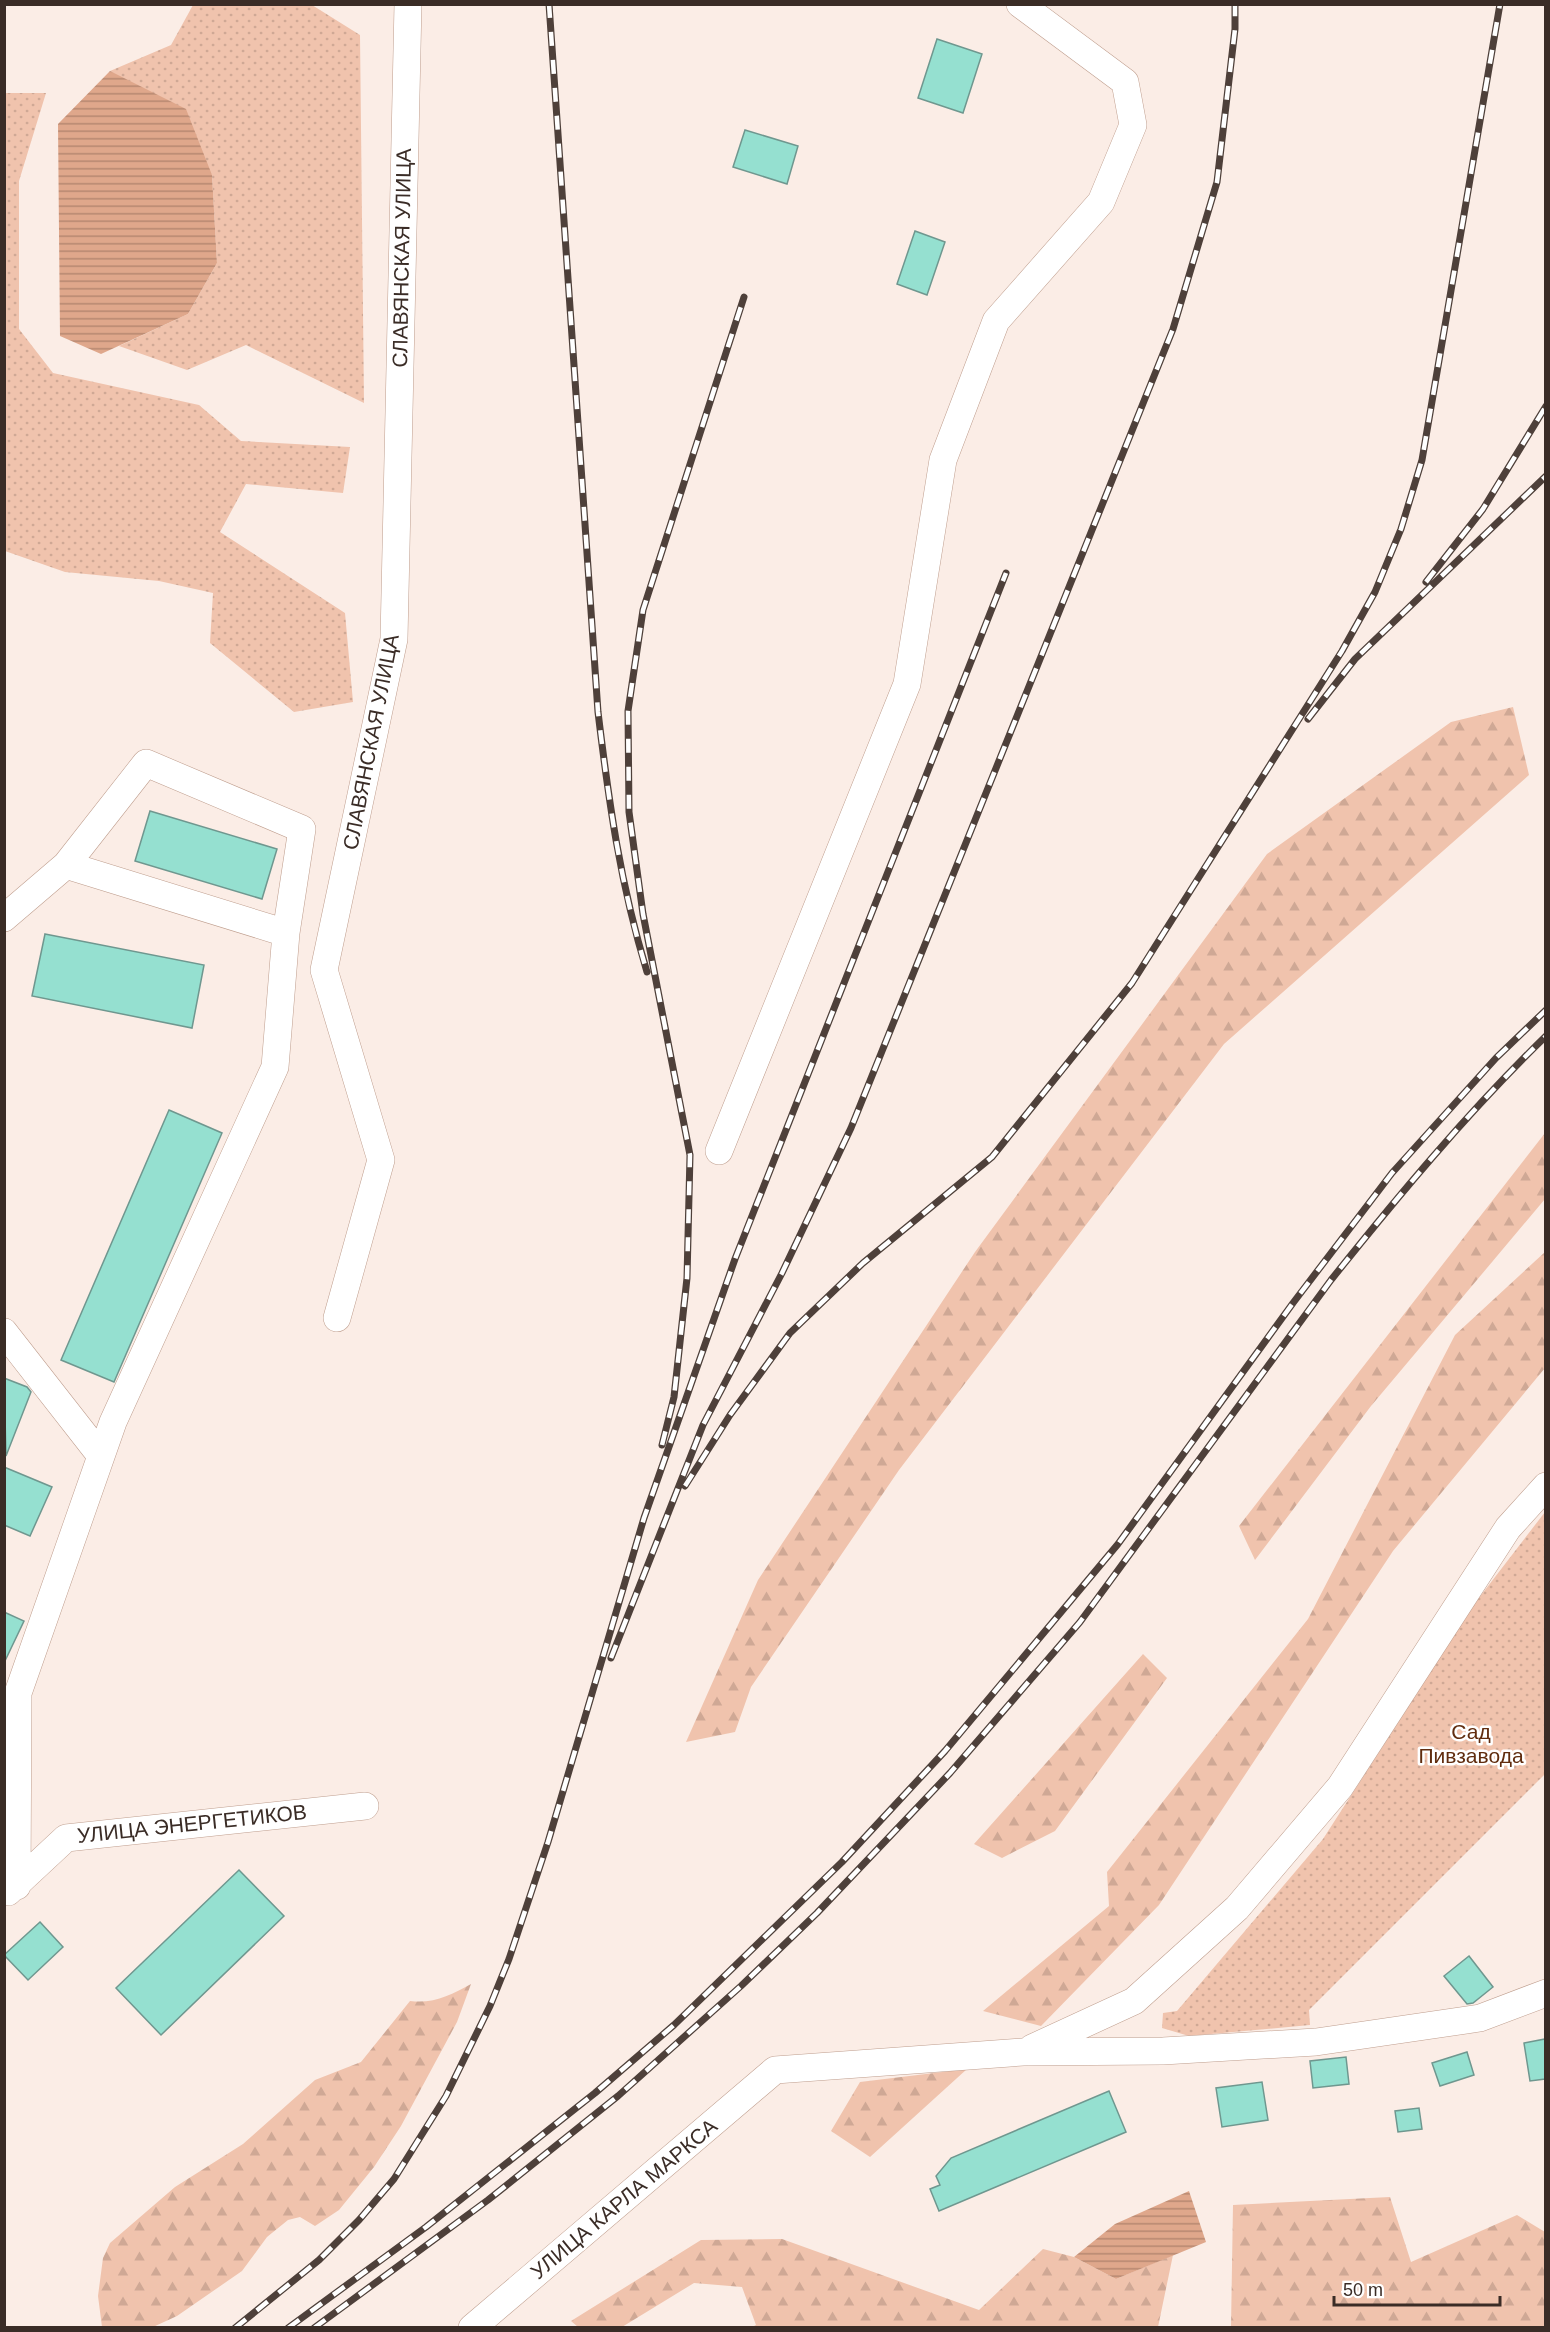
<svg xmlns="http://www.w3.org/2000/svg" width="1550" height="2332" font-family="Arial,sans-serif">
  <style>
    .green { fill: url(#green-dots) }
    .forest { fill: url(#forest-firs) }
    .water { fill: url(#water-rules) }
    .building { fill: #95e0d0; stroke: #6f978f; stroke-width: 1.5 }
    .lines { fill: none; stroke-linecap: round; stroke-linejoin: round }
    .minor-casing { stroke: #bf9e8e; stroke-width: 28 }
    .minor { stroke: #fff; stroke-width: 27 }
    .rail-casing { stroke: #4e403a; stroke-width: 7 }
    .rail { stroke: #fff; stroke-width: 4.5; stroke-dasharray: 14; stroke-linecap: butt }
    .labels { text-anchor: middle; stroke-width: 5; stroke-linejoin: round; paint-order: stroke }
    .street-label { font-size: 21px; fill: #3a2c26; stroke: #fff }
    .park-label { font-size: 21px; fill: #612d0f; stroke: #fff }
  </style>
  <defs>
    <pattern id="green-dots" width="8" height="8" patternUnits="userSpaceOnUse" patternTransform="scale(1.5)"><rect width="8" height="8" fill="#f0c3ad"/><path d="M2 2h.1M6 6h.1" fill="none" stroke="#cfa895" stroke-width="1.8" stroke-linecap="round"/></pattern>
    <pattern id="forest-firs" width="22" height="20" patternUnits="userSpaceOnUse" patternTransform="scale(1.5)"><rect width="22" height="20" fill="#f0c3ad"/><path d="M5 1l3.5 6h-7zM16 11l3.5 6h-7z" fill="#cfa895"/></pattern>
    <pattern id="water-rules" width="6" height="5" patternUnits="userSpaceOnUse" patternTransform="scale(1.5)"><rect width="6" height="5" fill="#dfa78b"/><path d="M0 2.5h6" fill="none" stroke="#b68871"/></pattern>
  </defs>
  <rect width="100%" height="100%" fill="#fbede6"/>
  <!-- green -->
  <path class="green" d="M193 5H312L360 35 364 403 246 345 187 370 119 346 188 314 217 263 212 175 110 71 171 45Z
    M5 93H46L19 181V329L53 373 199 405 241 441 350 447 343 493 246 484 220 532 345 613 353 702 294 712 210 643 213 593 159 581 65 572 5 551Z
    M1545 1512V1774L1309 2010 1310 2025 1189 2036 1162 2028 1163 2013 1177 2011 1323 1839 1475 1603Z"/>
  <!-- forest -->
  <path class="forest" d="M1513 707 1529 775 1224 1044 899 1470 751 1687 735 1732 686 1742 758 1580 975 1252 1267 854 1451 722Z
    M1545 1133V1199L1371 1406 1255 1560 1239 1526Z
    M1545 1252V1368L1393 1551 1159 1905 1041 2026 983 2011 1109 1906 1107 1872 1308 1619 1455 1335Z
    M1143 1654 1167 1678 1055 1831 1002 1858 974 1844Z
    M471 1984 457 2022 401 2126 374 2167 339 2210 315 2226 300 2217 288 2220 267 2237 242 2271 177 2316 153 2327H102L98 2296 103 2258 110 2243 175 2187 243 2144 315 2080 361 2062 410 2001C434 2004 451 1995 471 1984Z
    M967 2069 870 2157 831 2131 860 2082Z
    M1390 2197 1411 2262 1517 2215 1545 2232V2327H1231L1233 2205Z
    M782 2239 979 2310 1043 2249 1074 2257 1116 2279 1173 2255 1158 2327H752L756 2325 742 2287 694 2283 622 2327H578L571 2321 701 2240Z"/>
  <!-- water -->
  <path class="water" d="M110 71 186 109 212 175 217 263 188 314 101 354 60 336 58 124Z
    M1189 2191 1206 2242 1116 2279 1074 2257 1115 2224Z"/>
  <!-- building -->
  <path class="building" d="M937 39 982 54 963 113 918 98Z
    M745 130 798 146 787 184 733 167Z
    M915 231 945 242 927 295 897 284Z
    M150 811 277 849 262 899 135 861Z
    M45 934 204 965 192 1028 32 996Z
    M169 1110 222 1133 114 1382 61 1360Z
    M4 1378 27 1387 31 1392 6 1456Z
    M4 1467 52 1487 30 1536 4 1525Z
    M4 1612 24 1621 4 1663Z
    M239 1870 284 1916 161 2035 116 1988Z
    M40 1922 63 1947 28 1980 4 1955Z
    M1469 1956 1493 1987 1473 2003 1467 2004 1444 1976Z
    M1545 2039V2079L1530 2081 1524 2043Z
    M1467 2052 1474 2075 1440 2086 1432 2063Z
    M1346 2057 1349 2084 1313 2088 1310 2061Z
    M1262 2082 1268 2120 1222 2127 1216 2088Z
    M1109 2091 1126 2132 939 2211 930 2189 940 2185 936 2176 951 2158Z
    M1419 2108 1422 2129 1398 2132 1395 2111Z"/>
  <g class="lines">
    <defs>
      <path id="minor" d="M66 865 146 763 302 829 286 933
        M4 918 66 865 286 933 275 1067 113 1422 18 1693 17 1886
        M719 1151 907 684 943 460 996 321 1101 202 1133 125 1125 82 1020 4
        M337 1318 381 1160 324 970 394 639 408 4
        M4 1332 101 1456
        M8 1892 66 1838 365 1806
        M1032 2048 1134 2001 1237 1908 1340 1787 1508 1528 1546 1486
        M472 2328 775 2070 1023 2052 1163 2051 1316 2042 1480 2018 1546 1993"/>
    </defs>
    <!-- minor casing -->
    <use href="#minor" class="minor-casing"/>
    <!-- minor -->
    <use href="#minor" class="minor"/>
    <defs>
      <path id="rail" d="M549 4 598 712C609 803 620 883 647 972
        M1426 582 1483 509 1546 406
        M1308 719 1355 659 1546 476
        M662 1445 674 1397 687 1278 690 1155 643 914 629 812 628 711 643 610 744 297
        M685 1486 730 1415 790 1333 863 1263 992 1157 1132 983 1342 651 1375 592 1401 529 1422 460 1500 4
        M611 1658 703 1425 782 1273 851 1128 1173 329 1217 182 1235 29V4
        M235 2328 319 2260 359 2220 394 2179 446 2096 490 2006 509 1959 548 1842 644 1518 735 1259 1006 573
        M288 2328 426 2227 595 2093 674 2025 842 1862 945 1751 1118 1544 1293 1303 1392 1173 1496 1058 1546 1010
        M314 2328 488 2200 618 2096 741 1986 817 1913 950 1773 1080 1622 1331 1280C1399 1195 1468 1112 1546 1036"/>
    </defs>
    <!-- rail casing -->
    <use href="#rail" class="rail-casing"/>
    <!-- rail -->
    <use href="#rail" class="rail"/>
  </g>
  <g class="labels">
    <!-- street labels -->
    <g class="street-label">
      <text transform="translate(402 258) rotate(-89)" y="7">СЛАВЯНСКАЯ УЛИЦА</text>
      <text transform="translate(371 742) rotate(-79)" y="7">СЛАВЯНСКАЯ УЛИЦА</text>
      <text transform="translate(192 1824) rotate(-6)" y="7">УЛИЦА ЭНЕРГЕТИКОВ</text>
      <text transform="translate(624 2199) rotate(-40)" y="7">УЛИЦА КАРЛА МАРКСА</text>
    </g>
    <!-- park labels -->
    <g class="park-label">
      <text x="1471" y="1739">Сад<tspan x="1471" dy="24">Пивзавода</tspan></text>
    </g>
  </g>
  <!-- border -->
  <rect width="1550" height="2332" fill="none" stroke="#3a2c26" stroke-width="12"/>
  <!-- scale -->
  <path d="M1334 2296v9h166v-9" fill="none" stroke="#3a2c26" stroke-width="3"/>
  <text x="1343" y="2296" font-size="18" fill="#3a2c26" stroke="#ffffff" stroke-width="4.5" paint-order="stroke">50 m</text>
</svg>
